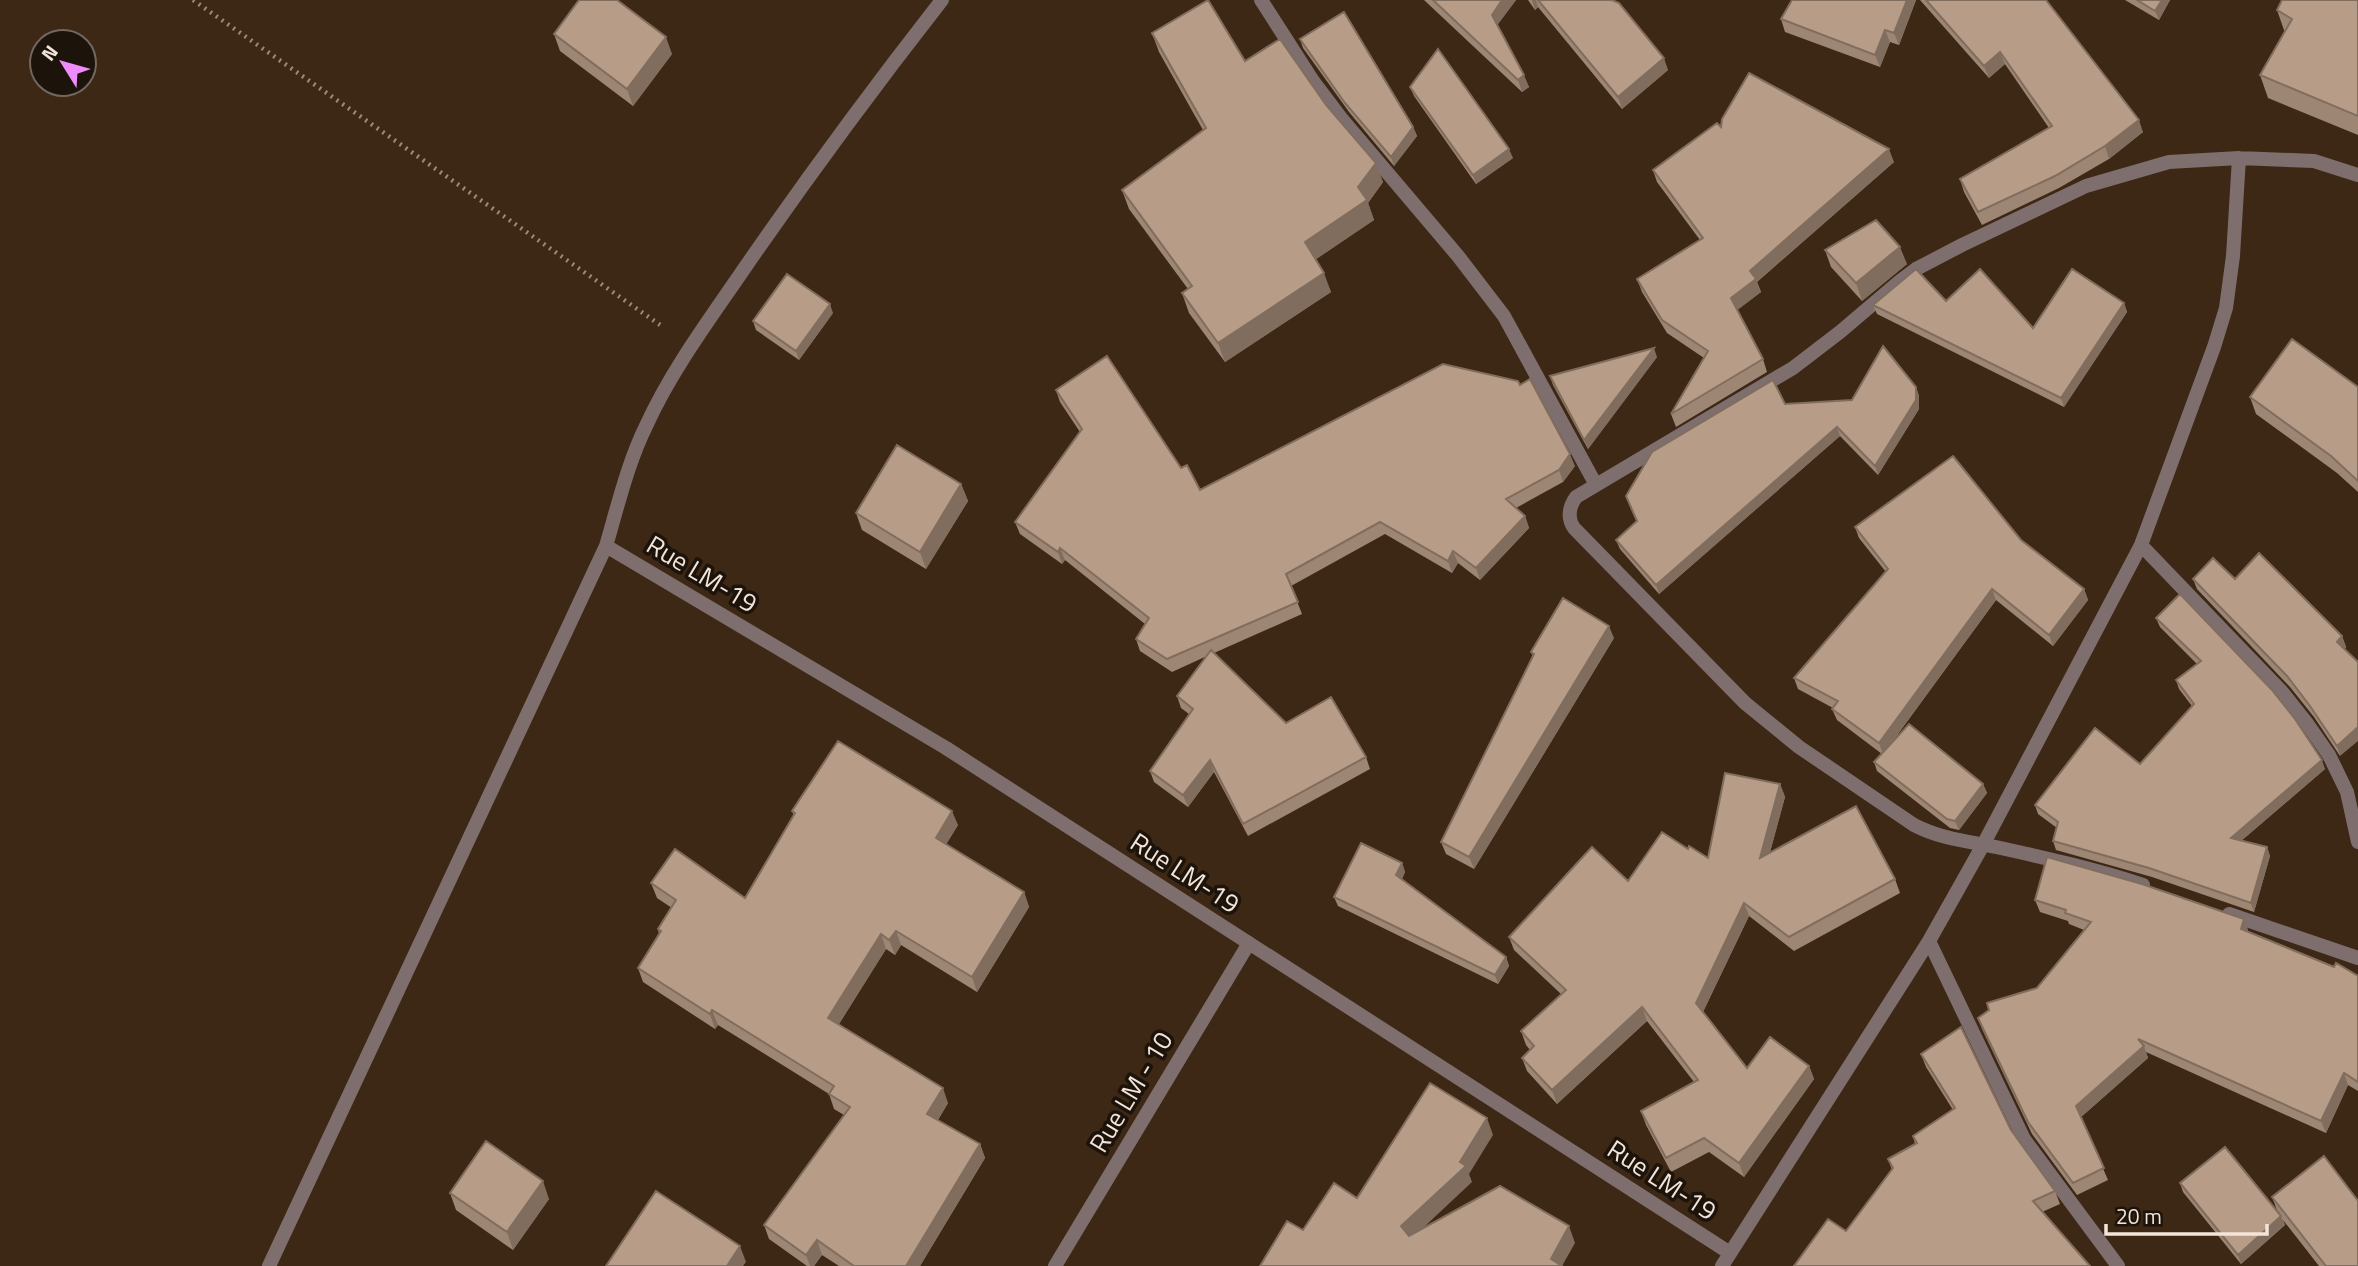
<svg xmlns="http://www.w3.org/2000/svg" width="2358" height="1266" font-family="'Titillium Web',sans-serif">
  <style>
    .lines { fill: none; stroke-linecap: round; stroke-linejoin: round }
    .path { stroke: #9c897b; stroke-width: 4.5; stroke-dasharray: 2 5; stroke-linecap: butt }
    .minor { stroke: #7e6f6e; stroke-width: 14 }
    .wall { fill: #9d8674 }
    .shaded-wall { fill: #806d5e }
    .building { fill: #b79c87; stroke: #806d5e; stroke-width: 2 }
    .labels { text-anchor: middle; stroke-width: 7; stroke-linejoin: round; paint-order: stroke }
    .street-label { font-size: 26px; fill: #f4e5da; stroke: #1c130b }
  </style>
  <rect width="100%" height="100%" fill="#3d2715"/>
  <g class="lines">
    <!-- path -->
    <path class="path" d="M193 0 663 327"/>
    <!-- minor -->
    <path class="minor" d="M1261 0 1313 81 1341 118 1458 256 1504 316 1596 485
      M2239 158 2314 161 2358 175
      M2141 545 2283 693 2306 722 2329 755 2347 792 2358 842
      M606 546 946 748 1730 1253
      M2229 914 2358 958
      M1929 941 2024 1139 2118 1266
      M269 1266 606 546C618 505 628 462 647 424 672 369 712 316 746 266 809 175 874 87 942 0
      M1055 1266 1249 943
      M1722 1266 1929 941 1983 845 2141 545 2214 347 2226 308 2233 256 2239 158 2169 162 2086 186 1962 245 1916 269 1900 281 1840 332 1793 368 1576 497C1569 507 1567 518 1574 528L1745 703 1799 747 1914 825C1941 839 1967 841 1996 847 2046 858 2095 869 2143 885"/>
  </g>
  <!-- wall -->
  <path class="wall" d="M1424 0H1516L1497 25 1529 87 1522 92Z
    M1528 0H1612L1668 70 1622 109 1538 7 1535 10Z
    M1916 0 1899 45 1890 42 1880 67 1785 32 1781 19Z
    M1920 0H2046L2143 132 2109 159 2059 188 1982 225 1964 192 1960 179 2049 128 2005 64 1989 78Z
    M2125 0H2170L2159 20Z
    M2358 0V135L2268 98 2260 75 2285 33 2277 10Z
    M1152 33 1245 61 1326 105 1383 182 1368 203 1374 220 1316 259 1331 292 1225 362 1189 313 1182 293 1188 289 1129 209 1122 190 1203 130 1159 52Z
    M554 34 672 54 633 106 560 51Z
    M1300 39 1413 127 1417 136 1394 166 1349 112 1303 48Z
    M1410 87 1513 158 1476 184 1414 96Z
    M1721 127 1894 162 1757 282 1761 292 1737 310 1763 359 1767 372 1676 427 1671 414 1704 358 1667 333 1642 292 1637 279 1700 240 1657 182 1653 170Z
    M1825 250 1907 264 1862 301 1831 267Z
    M1946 301 2033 328 2124 303 2127 312 2064 407 1877 314 1873 305Z
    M833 313 799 360 756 330 753 321Z
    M1657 357 1588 449 1553 385 1550 376Z
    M1916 387 1919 396V409L1878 475 1840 436 1659 594 1620 549 1616 540 1637 521 1626 496 1785 404 1852 400Z
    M2358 387V492L2337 473 2256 414 2250 397Z
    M1056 390 1181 468 1200 490 1575 466 1563 482 1516 508 1525 516 1529 528 1480 580 1458 563 1452 573 1385 534 1291 586 1302 614 1214 653 1286 723 1366 757 1370 769 1248 836 1214 772 1188 807 1154 782 1150 771 1189 714 1181 708 1177 696 1207 656 1172 672 1140 651 1136 639 1145 624 1065 560 1062 564 1020 534 1015 522 1080 432 1060 402Z
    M961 484 968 501 926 569 862 530 856 513Z
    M1855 527 2021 540 2084 589 2088 600 2053 646 1996 600 1890 745 1983 784 1987 793 1959 830 1950 828 1877 771 1874 762 1882 754 1837 720 1832 709 1833 708 1798 689 1794 678 1886 572 1859 538Z
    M2193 579H2235L2342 636 2346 647 2345 649 2340 756 2314 717 2290 687 2197 589Z
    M2156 618 2325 769 2241 841 2267 847 2270 856 2254 912 2152 877 2056 850 2053 841 2057 828 2038 814 2035 805 2140 764 2192 706 2179 689 2176 680 2197 664 2160 627Z
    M1614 638 1474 869 1446 854 1441 842 1533 656 1531 652Z
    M1780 784 1785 797 1770 852 1895 879 1900 893 1794 951 1749 916 1703 1012 1747 1068 1809 1066 1814 1079 1744 1177 1709 1152 1671 1172 1646 1125 1641 1111 1694 1082 1647 1021 1557 1104 1527 1071 1522 1058 1530 1050 1526 1045 1521 1031 1561 994 1514 950 1509 937 1628 881 1688 849 1708 858Z
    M792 811 958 825 946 844 1024 892 1029 907 977 992 901 945 895 955 886 949 839 1024 948 1103 938 1120 980 1144 985 1158 920 1266H839L822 1255 814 1266H807L769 1239 764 1225 844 1115 834 1109 829 1094 718 1025 715 1029 643 982 638 968 659 934 658 929 672 908 657 898 651 883 745 898 794 816Z
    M1402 863 1405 872 1402 879 1506 957 1509 966 1498 984 1338 906 1334 897Z
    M2035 900 2244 919 2248 931 2358 976V1091L2348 1085 2326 1133 2146 1052 2148 1058 2081 1117 2108 1180 2077 1195 2032 1134 1982 1029 1978 1018 2037 988 2084 930 2069 924 2068 921 2040 912Z
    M1921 1054 2011 1130 2055 1191 2060 1204 2042 1212 1846 1231 1892 1170 1888 1159 1915 1144 1913 1136 1953 1110 1926 1067Z
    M2180 1183 2277 1210 2272 1197 2358 1266H2319L2283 1220 2285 1225 2241 1264 2183 1192Z
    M450 1193 549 1199 513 1250 456 1210Z"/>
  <!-- shaded-wall -->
  <path class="shaded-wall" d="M1502 0H1516L1496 27 1492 15Z
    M1532 0H1536L1538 7 1535 10Z
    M1907 0H1916L1899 45 1894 33Z
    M2162 0H2170L2159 20 2155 11Z
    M1885 30 1890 42 1880 67 1875 55Z
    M666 37 672 54 633 106 627 89Z
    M2000 52 2005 64 1989 78 1984 66Z
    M1664 58 1668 70 1622 109 1618 97Z
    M1524 75 1529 87 1522 92 1518 80Z
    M2139 120 2143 132 2109 159 2105 146Z
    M1413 127 1417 136 1394 166 1391 157Z
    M1509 149 1513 158 1476 184 1473 175Z
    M1889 149 1894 162 1757 282 1761 292 1736 311 1731 298 1750 271Z
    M1376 163 1383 182 1368 203 1374 220 1312 262 1305 242 1358 187Z
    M1900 247 1907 264 1862 301 1856 283Z
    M1324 273 1331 292 1225 362 1218 343Z
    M2124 303 2127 312 2064 407 2061 398Z
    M830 304 833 313 799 360 796 351Z
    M1654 348 1657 357 1588 449 1584 440Z
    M1916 387 1919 396V409L1878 475 1875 466Z
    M1837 427 1840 436 1659 594 1656 585Z
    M1570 454 1575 466 1563 482 1559 470Z
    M961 484 968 501 926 569 920 552Z
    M1525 516 1529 528 1480 580 1476 568Z
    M1060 548 1065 560 1062 564 1058 552Z
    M1453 551 1458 563 1452 573 1448 561Z
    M1992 589 1996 600 1883 754 1879 743Z
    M2084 589 2088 600 2053 646 2049 635Z
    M1609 626 1614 638 1474 869 1469 857Z
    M2342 636 2346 647 2341 652 2337 642Z
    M2358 727V741L2340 756 2337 746Z
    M1210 760 1214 772 1188 807 1183 795Z
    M2322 760 2325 769 2234 847 2231 838Z
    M1780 784 1785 797 1765 871 1760 858Z
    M1983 784 1987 793 1959 830 1955 821Z
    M952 811 958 825 941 853 936 838Z
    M2267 847 2270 856 2254 912 2251 903Z
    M1402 863 1405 872 1399 884 1396 875Z
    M1024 892 1029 907 977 992 972 977Z
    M1744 903 1749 916 1701 1016 1696 1003Z
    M2244 919 2248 930 2246 940 2241 929Z
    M896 931 901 945 895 955 889 940Z
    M881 934 886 949 834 1032 828 1018Z
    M1506 957 1509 966 1498 984 1495 975Z
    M1642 1007 1647 1021 1557 1104 1552 1090Z
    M712 1010 718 1025 715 1029 710 1014Z
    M2144 1046 2148 1058 2080 1118 2076 1106Z
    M1809 1066 1814 1079 1744 1177 1739 1163Z
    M2344 1073 2348 1085 2326 1133 2321 1121Z
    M943 1088 948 1103 933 1128 927 1114Z
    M1487 1118 1493 1135 1469 1174 1472 1182 1407 1243 1401 1226 1460 1162Z
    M980 1144 985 1158 920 1266H906Z
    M543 1181 549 1199 513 1250 507 1232Z
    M2281 1216 2285 1225 2241 1264 2238 1255Z
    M1569 1226 1575 1243 1562 1266 1551 1259Z
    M817 1240 822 1255 814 1266H810L806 1255Z
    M740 1246 746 1262 743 1266H727Z"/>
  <!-- building -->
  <path class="building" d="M579 0H617L666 37 627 89 554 34Z
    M1208 0 1245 61 1280 39 1326 105 1376 163 1358 187 1367 200 1305 242 1324 273 1218 343 1182 293 1192 286 1122 190 1206 128 1152 33Z
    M1433 0H1502L1492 15 1524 75 1518 80Z
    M1538 0H1612L1619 3 1664 58 1618 97Z
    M1792 0H1907L1894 33 1885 30 1875 55 1781 19Z
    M1926 0H2046L2139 120 2105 146 2055 176 1978 212 1960 179 2052 126 2000 52 1984 66Z
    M2137 0H2162L2155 11Z
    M2282 0H2358V116L2260 75 2292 19 2277 10Z
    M1344 12 1413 127 1391 157 1345 103 1300 39Z
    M1438 49 1509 149 1473 175 1410 87Z
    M1749 73 1889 149 1750 271 1756 279 1731 298 1763 359 1671 414 1708 351 1662 320 1637 279 1703 238 1653 170 1717 123 1721 127 1722 119Z
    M1876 220 1900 247 1856 283 1825 250Z
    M1916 269 1946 301 1980 269 2033 328 2072 269 2124 303 2061 398 1873 305Z
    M787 274 830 304 796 351 753 321Z
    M2292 339 2358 387V481L2331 456 2250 397Z
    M1883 346 1916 387V400L1875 466 1837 427 1656 585 1616 540 1637 521 1626 496 1652 452 1773 380 1785 404 1852 400Z
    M1654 348 1584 440 1550 376Z
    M1107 356 1181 468 1187 465 1200 490 1443 364 1518 381 1520 385 1530 379 1570 454 1559 470 1506 499 1525 516 1476 568 1453 551 1448 561 1380 522 1286 574 1298 602 1167 659 1136 639 1149 618 1060 548 1058 552 1015 522 1082 429 1056 390Z
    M897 445 961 484 920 552 856 513Z
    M1953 456 2021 540 2084 589 2049 635 1992 589 1879 743 1832 709 1838 701 1794 678 1888 569 1855 527Z
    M2259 553 2342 636 2337 642 2358 662V727L2337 746 2310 706 2287 676 2193 579 2213 558 2235 579Z
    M2180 594 2272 690 2295 719 2322 760 2231 838 2267 847 2251 903 2149 868 2053 841 2058 822 2035 805 2095 728 2140 764 2194 704 2176 680 2201 661 2156 618Z
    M1563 598 1609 626 1469 857 1441 842 1534 654 1531 652Z
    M1211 650 1286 723 1331 697 1366 757 1243 824 1210 760 1183 795 1150 771 1193 709 1177 696Z
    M1909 724 1983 784 1955 821 1947 819 1874 762Z
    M838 741 952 811 936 838 1024 892 972 977 896 931 889 940 881 934 828 1018 943 1088 927 1114 980 1144 906 1266H854L817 1240 806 1255 764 1225 850 1107 829 1094 834 1086 712 1010 710 1014 638 968 661 931 658 929 676 900 651 883 675 849 745 898 795 813 792 811Z
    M1725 773 1780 784 1760 858 1856 806 1895 879 1789 937 1744 903 1696 1003 1747 1068 1770 1037 1809 1066 1739 1163 1704 1138 1666 1158 1641 1111 1698 1080 1642 1007 1552 1090 1522 1058 1534 1046 1521 1031 1566 990 1509 937 1592 847 1628 881 1662 832 1688 849 1689 846 1708 858Z
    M1361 843 1402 863 1396 875 1506 957 1495 975 1334 897Z
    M2047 857 2142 884 2244 919 2241 929 2334 967 2336 963 2358 976V1082L2344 1073 2321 1121 2138 1039 2144 1046 2076 1106 2104 1168 2073 1183 2028 1122 1978 1018 1989 1010 1987 1003 2037 988 2091 922 2065 913 2066 910 2035 900Z
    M1961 1027 2011 1130 2055 1191 2033 1201 2090 1266H1794L1828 1219 1846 1231 1893 1168 1888 1159 1917 1143 1913 1136 1955 1108 1921 1054Z
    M1430 1083 1487 1118 1460 1162 1466 1166 1401 1226 1409 1236 1500 1186 1569 1226 1551 1259 1562 1266H1260L1287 1221 1303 1230 1334 1183 1357 1198Z
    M486 1141 543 1181 507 1232 450 1193Z
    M2225 1147 2281 1216 2238 1255 2180 1183Z
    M2324 1156 2358 1201V1266H2326L2272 1197Z
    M656 1191 740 1246 727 1266H606Z"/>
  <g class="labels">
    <!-- street labels -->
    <g class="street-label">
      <text transform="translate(702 574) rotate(31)" y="9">Rue LM-19</text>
      <text transform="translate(1185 873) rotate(33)" y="9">Rue LM-19</text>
      <text transform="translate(1131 1092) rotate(-59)" y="9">Rue LM - 10</text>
      <text transform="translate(1662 1180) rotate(33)" y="9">Rue LM-19</text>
    </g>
  </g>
  <!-- north arrow -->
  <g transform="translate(63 63) rotate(307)"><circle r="33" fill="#1c130b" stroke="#72675e" stroke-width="2"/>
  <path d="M0-5L12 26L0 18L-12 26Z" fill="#ed8cfa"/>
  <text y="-10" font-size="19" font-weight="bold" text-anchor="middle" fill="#f4e5da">N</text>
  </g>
  <!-- scale -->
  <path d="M2106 1224v10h161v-10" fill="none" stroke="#f4e5da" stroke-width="3.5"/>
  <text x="2116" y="1224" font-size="21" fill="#f4e5da" stroke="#1c130b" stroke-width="5" paint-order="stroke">20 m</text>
</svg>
